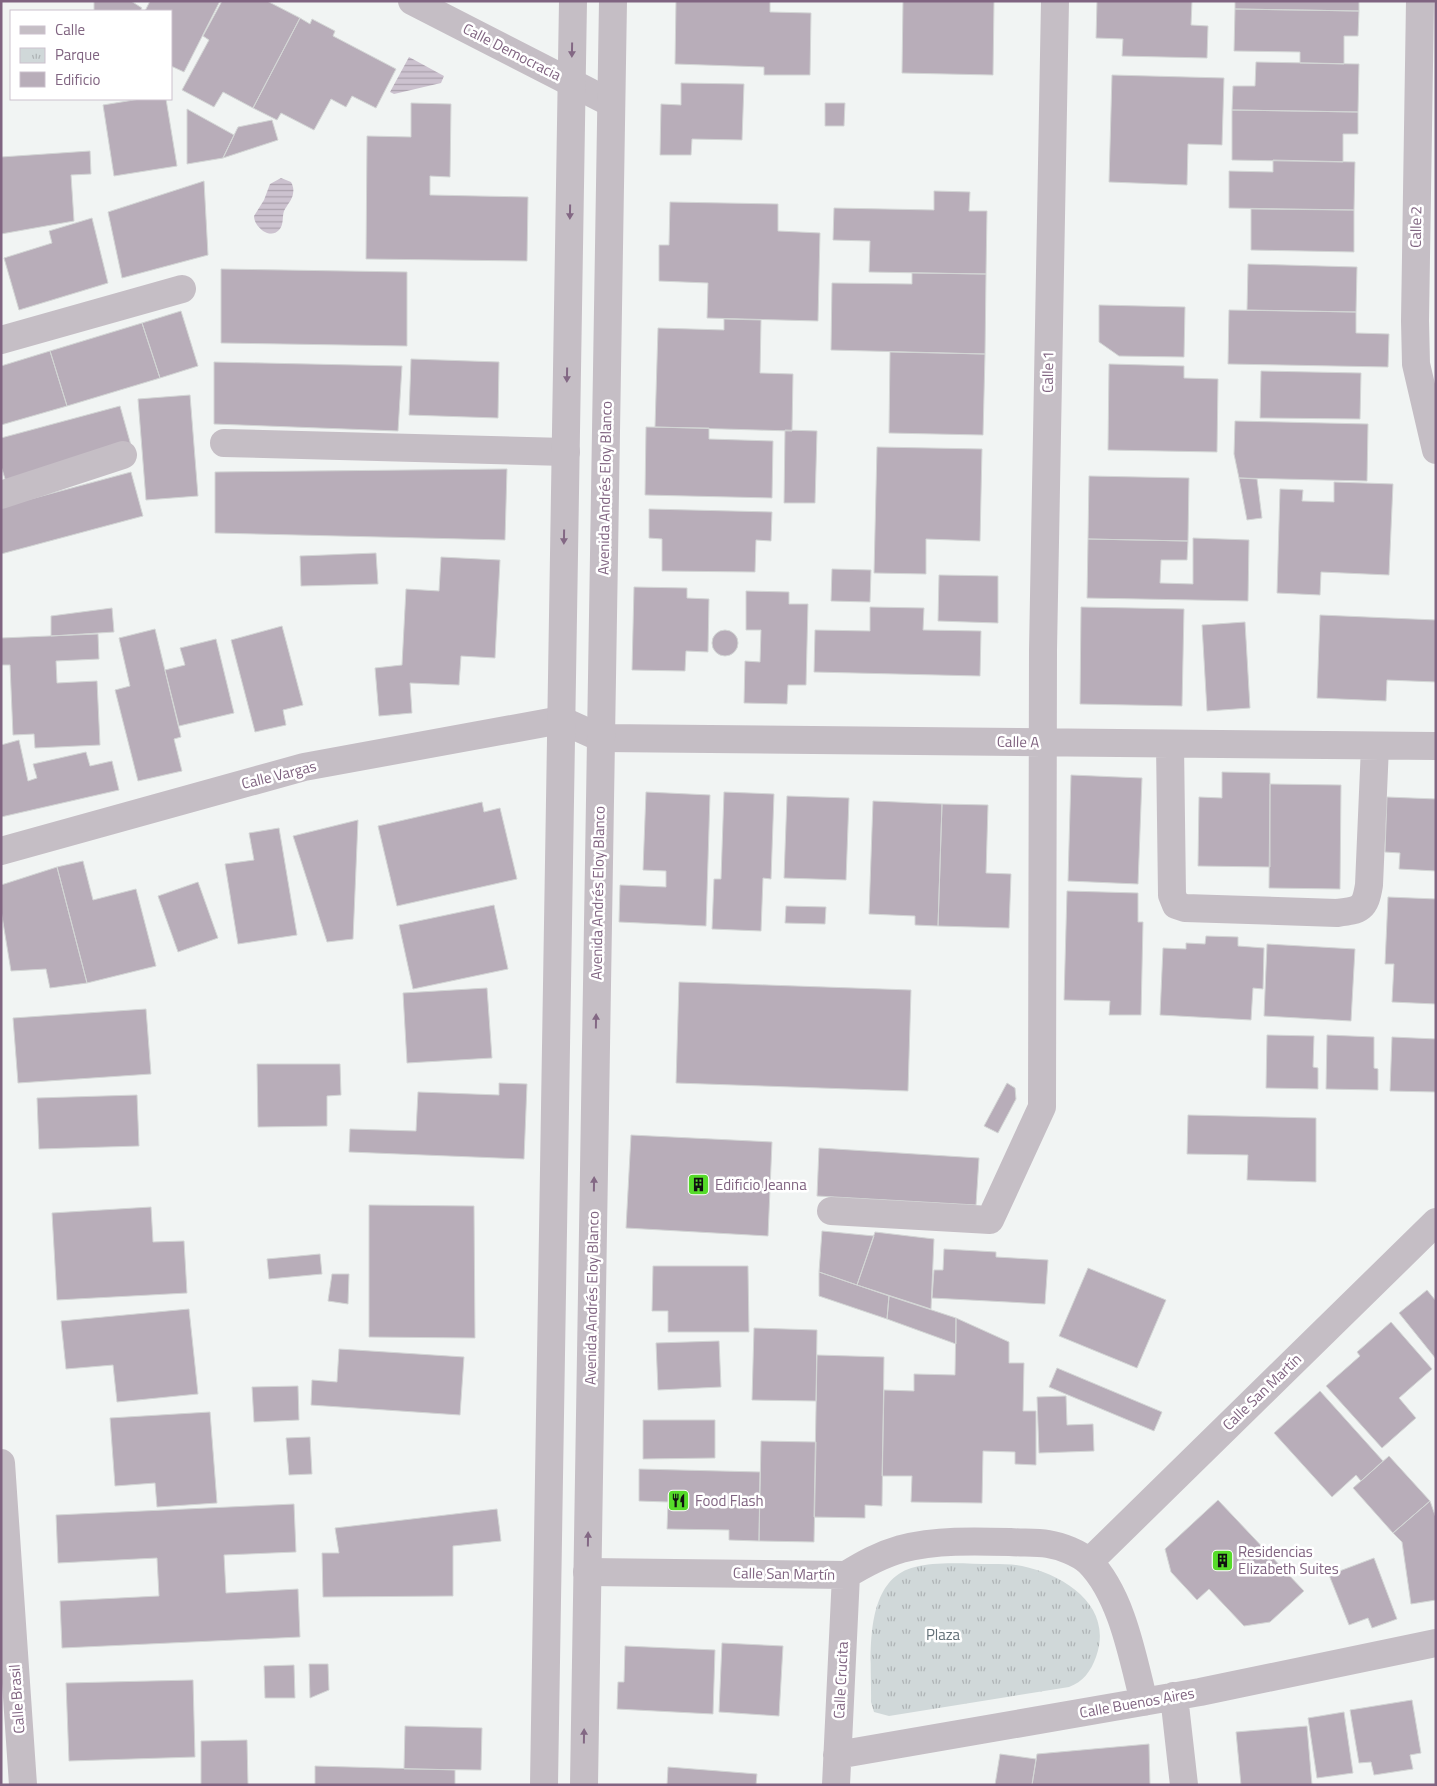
<svg xmlns="http://www.w3.org/2000/svg" width="1437" height="1786" font-family="'Titillium Web',sans-serif">
  <style>
    .park { fill: url(#park-tufts) }
    .water { fill: url(#water-rules) }
    .building { fill: #b8adb9; stroke: #d3d6d5 }
    .lines { fill: none; stroke-linecap: round; stroke-linejoin: round }
    .minor { stroke: #c5bec5; stroke-width: 28 }
    .tertiary { stroke: #c5bec5; stroke-width: 28 }
    .oneway { fill: #836884 }
    .labels { text-anchor: middle; stroke-width: 5; stroke-linejoin: round; paint-order: stroke }
    .street-label { font-size: 15px; fill: #806481; stroke: #fff }
    .poi-label { font-size: 15px; fill: #806481; stroke: #fff; text-anchor: start }
    .park-label { font-size: 15px; fill: #637178; stroke: #fff }
  </style>
  <defs>
    <pattern id="park-tufts" width="24" height="20" patternUnits="userSpaceOnUse" patternTransform="scale(1.25)"><rect width="24" height="20" fill="#d0d8d9"/><path d="M3 7l-1-3M5 7V3M7 7l1-3M15 17l-1-3M17 17v-4M19 17l1-3" fill="none" stroke="#aeb3b5"/></pattern>
    <pattern id="water-rules" width="6" height="5" patternUnits="userSpaceOnUse" patternTransform="scale(1.25)"><rect width="6" height="5" fill="#ccc2cf"/><path d="M0 2.5h6" fill="none" stroke="#aba1ad"/></pattern>
  </defs>
  <rect width="100%" height="100%" fill="#f1f4f3"/>
  <!-- park -->
  <path class="park" d="M992 1564C1002 1564 1012 1564 1022 1566 1066 1575 1114 1607 1096 1657 1091 1671 1083 1682 1069 1687L889 1716 874 1712 871 1702C872 1660 861 1580 915 1567 936 1561 969 1564 992 1564Z"/>
  <!-- water -->
  <path class="water" d="M409 57 444 76 441 83 394 94 390 92Z
    M281 178 291 182C293 186 294 189 293 194 292 200 287 205 284 211 282 217 284 225 279 230 270 240 254 227 254 216L264 200 270 184Z"/>
  <!-- building -->
  <path class="building" d="M94 1H131L142 8 140 11H94Z
    M150 1H220L184 72 171 66V11H145Z
    M222 1H267L300 18 253 108 223 92 214 107 182 90 209 40 203 36Z
    M676 1H770V12L811 13 810 75H764V67L675 64Z
    M903 1H994L993 75 902 73Z
    M1097 1H1192L1191 25 1208 26 1207 58 1122 56 1123 39 1096 38Z
    M1235 1H1359V11L1235 9Z
    M1235 9 1359 11 1358 36H1344V64L1300 63V52L1234 51Z
    M300 18 310 24 312 19 335 31 333 36 396 69 376 108 352 96 346 107 331 99 314 130 281 113 277 120 253 108Z
    M1256 62 1359 64 1358 112 1232 110 1233 86H1255Z
    M1112 75 1224 78 1222 145 1188 144 1187 185 1109 182Z
    M681 83 744 84 742 140 692 139 691 155H660L661 104 681 105Z
    M140 99H166L177 166 114 176 103 105Z
    M411 103 451 104 450 177 430 176V195L528 197 527 261 366 259 367 136 411 137Z
    M825 103H845L844 126H825Z
    M187 109 234 135 223 158 187 164Z
    M1232 110 1358 112V134H1343V162L1232 160Z
    M272 120 278 140 223 158 238 127Z
    M90 151 91 174 71 175 74 221 1 234V157Z
    M1273 160 1355 162 1354 210 1229 208V171L1273 172Z
    M204 181 208 255 122 278 108 212Z
    M934 191 970 192 969 211H987L986 274 869 272 870 241 833 240 834 208 934 210Z
    M670 202 778 204V231L820 233 818 321 707 318 708 283 659 281V245H669Z
    M1251 209 1354 210V252L1251 250Z
    M92 218 108 283 19 310 4 258 52 243 49 231Z
    M1248 264 1357 267 1356 312 1247 310Z
    M221 269 407 272V346L221 343Z
    M912 273 986 274 985 354 831 350 832 283 912 284Z
    M1099 305 1185 307 1184 357 1119 356 1099 342Z
    M1229 310 1356 312V333L1389 334 1388 367 1228 364Z
    M181 311 198 366 160 378 142 323Z
    M724 319 761 320 760 373 793 374 792 431 655 427 658 328 724 330Z
    M142 323 160 378 67 406 50 351Z
    M50 351 67 406 1 425V366Z
    M890 352 985 354 983 435 889 433Z
    M411 359 499 362 498 418 409 415Z
    M214 362 402 366 398 431 214 424Z
    M1109 364 1184 366V378L1218 379 1217 452 1108 450Z
    M1261 371 1361 373 1360 419 1260 418Z
    M190 395 198 496 146 500 138 399Z
    M120 406 132 449 6 482 1 466V438Z
    M1235 421 1368 424 1367 481 1239 478 1234 454Z
    M646 427 709 428V439L773 441 772 498 645 495Z
    M785 430 817 431 815 503H784Z
    M877 447 982 449 980 541 926 539V574L874 573Z
    M507 469 505 540 215 533V472Z
    M131 472 143 516 1 554V507Z
    M1089 476 1189 478 1188 541 1088 539Z
    M1239 478 1257 479 1262 518 1247 520Z
    M1334 482 1393 484 1389 575 1321 572 1320 595 1277 593 1280 489 1303 490 1302 501 1334 502Z
    M649 509 772 512 771 541 756 540 755 572 662 571V539L649 538Z
    M1193 538 1249 540 1248 601 1087 598 1088 539 1188 541 1187 560H1161L1160 583 1193 584Z
    M376 553 378 584 301 586 300 556Z
    M441 557 500 560 495 658 461 656 459 685 410 683 412 713 379 716 375 668 402 665 406 589 439 591Z
    M832 569 871 570 870 602 831 601Z
    M939 575 998 576V623L938 621Z
    M634 587 687 588V598L709 599 708 652 686 651 685 671 632 670Z
    M746 591 789 592V604H808L806 685H788L787 704 744 703 745 661 760 662 761 630H746Z
    M870 607 924 608 923 630 981 631 980 676 814 672 815 630 870 631Z
    M1081 607 1184 609 1182 706 1080 704Z
    M112 608 114 632 51 636V616Z
    M1320 615 1436 620V682L1387 680 1386 701 1317 698Z
    M1245 622 1250 708 1207 711 1202 625Z
    M282 626 303 705 283 710 286 725 255 732 231 640Z
    M155 629 181 737 174 739 182 771 138 781 115 690 130 686 119 638Z
    M712 643a13 13 0 1 1 26 0a13 13 0 1 1-26 0Z
    M98 634 99 659 56 661 57 683 97 681 100 745 35 748 34 734 13 735 10 665H1V638Z
    M216 639 234 713 179 726 165 670 185 665 180 648Z
    M19 740 28 781 37 778 33 764 86 752 90 766 112 761 119 790 1 817V745Z
    M1222 772 1270 773V867L1198 866 1199 797 1222 798Z
    M1071 775 1142 778 1138 884 1068 881Z
    M1270 784 1341 785 1340 889 1269 888Z
    M646 792 710 795 706 926 619 922 620 885 666 887V871L643 870Z
    M724 792 774 794 771 879 763 878 761 931 712 929 714 879H721Z
    M787 796 849 798 846 880 784 878Z
    M1387 797 1436 799V871L1399 869 1400 853 1385 852Z
    M873 801 942 804 938 926 915 925V916L869 914Z
    M482 802 484 812 500 808 517 879 397 906 378 826Z
    M942 804 988 805 986 873 1011 874 1009 928 938 926Z
    M358 820 353 939 327 942 293 836Z
    M279 828 297 935 238 944 225 864 254 860 249 833Z
    M83 861 93 900 136 889 156 966 87 983 57 867Z
    M57 867 87 983 50 988 46 969 11 971 1 910V885Z
    M198 882 218 938 178 952 158 896Z
    M1067 891 1138 893V922H1143L1141 1015H1109L1110 1001 1064 1000Z
    M1388 897 1436 899V1004L1392 1002 1394 964H1385Z
    M494 905 508 969 413 989 399 925Z
    M786 906 826 907 825 924 785 923Z
    M1206 936 1238 937V946L1264 948 1263 989 1253 988 1251 1020 1160 1015 1163 948 1186 949V943L1205 944Z
    M1267 944 1355 949 1351 1021 1264 1016Z
    M679 982 911 990 908 1091 676 1083Z
    M487 988 492 1058 407 1063 403 993Z
    M146 1009 151 1074 18 1083 13 1018Z
    M1267 1035 1314 1036 1313 1067 1318 1068V1089L1266 1088Z
    M1327 1035 1374 1037V1068L1378 1069V1090L1326 1089Z
    M1392 1037 1436 1039V1092L1390 1091Z
    M257 1064H340L341 1095 327 1096V1126L258 1127Z
    M499 1083 527 1084 524 1159 349 1152 350 1129 416 1131 418 1092 499 1095Z
    M1007 1083 1015 1088 1016 1099 998 1133 984 1126Z
    M137 1095 139 1146 39 1149 37 1098Z
    M1188 1115 1316 1118V1182L1247 1180 1248 1155 1187 1154Z
    M631 1135 772 1142 768 1236 626 1228Z
    M819 1148 979 1158 976 1205 817 1196Z
    M369 1205 474 1206 475 1338 369 1337Z
    M151 1207 153 1242 184 1241 187 1293 57 1300 52 1213Z
    M822 1231 874 1236 857 1285 819 1272Z
    M875 1232 934 1239 931 1309 857 1285Z
    M944 1249 996 1252V1257L1048 1260 1045 1304 932 1298 934 1270H943Z
    M320 1254 322 1274 269 1279 267 1259Z
    M653 1266H748L749 1332H668V1311H652Z
    M1088 1268 1166 1300 1137 1368 1059 1336Z
    M819 1272 889 1296 887 1319 819 1296Z
    M332 1274H349L348 1304 328 1301Z
    M1427 1290 1436 1301V1359L1399 1313Z
    M889 1296 956 1318V1344L887 1319Z
    M189 1309 198 1394 117 1402 113 1365 66 1369 61 1321Z
    M956 1318 1009 1342V1363H1024L1023 1411H1036V1465L1015 1464V1452L983 1451 982 1503 911 1502 912 1476H882L884 1390 914 1391V1374L955 1375Z
    M1391 1322 1432 1369 1399 1398 1416 1418 1382 1448 1326 1386 1360 1356 1357 1352Z
    M754 1328 817 1330 816 1401 752 1400Z
    M719 1341 721 1387 658 1390 656 1343Z
    M339 1349 464 1357 460 1415 311 1405 312 1380 337 1382Z
    M817 1355 884 1357 882 1506 865 1505V1518L814 1517Z
    M1057 1368 1162 1412 1154 1431 1049 1387Z
    M298 1386 299 1420 254 1422 252 1387Z
    M1320 1391 1383 1461 1361 1481 1356 1475 1332 1497 1274 1433Z
    M1066 1396 1067 1425 1093 1424 1094 1451 1039 1453 1037 1397Z
    M210 1412 217 1503 157 1507 155 1483 115 1486 110 1418Z
    M643 1420H715V1458L643 1459Z
    M310 1437 312 1474 289 1475 286 1438Z
    M761 1441 816 1442 814 1542 759 1541Z
    M1389 1456 1430 1501 1393 1533 1353 1488Z
    M639 1469 760 1472 759 1541 729 1540V1530L667 1529 668 1502 639 1501Z
    M1218 1500 1304 1591 1270 1622 1244 1626 1209 1589 1197 1600 1171 1572 1165 1549Z
    M1430 1501 1436 1518V1600L1411 1604 1402 1542 1393 1533Z
    M294 1504 296 1552 224 1555 226 1593 298 1589 300 1637 62 1648 60 1601 159 1596 157 1558 58 1563 56 1515Z
    M497 1509 501 1541 453 1546V1596L323 1597 322 1553H339L335 1528Z
    M1374 1558 1397 1619 1372 1628 1368 1618 1349 1625 1329 1575Z
    M722 1643 783 1646 779 1716 719 1712Z
    M625 1646 715 1650 713 1714 617 1709 618 1682H624Z
    M309 1664H328L329 1690 310 1698Z
    M294 1665 295 1698H265L264 1666Z
    M193 1680 195 1757 69 1761 66 1683Z
    M1412 1700 1421 1753 1410 1755 1413 1769 1374 1775 1371 1762 1359 1763 1350 1710Z
    M1344 1712 1353 1773 1317 1778 1308 1718Z
    M405 1726 482 1728 481 1770 404 1769Z
    M1307 1726 1312 1785H1241L1236 1732Z
    M247 1740 248 1785H201V1741Z
    M1149 1744 1150 1785H1032L1037 1754Z
    M1000 1754 1036 1759 1032 1785H995Z
    M315 1766 455 1770V1785H315Z
    M668 1767 757 1774 756 1785H667Z"/>
  <g class="lines">
    <!-- minor -->
    <path class="minor" d="M412 1 611 103
      M1420 1 1415 321 1416 364 1436 450
      M1 340 182 289
      M224 443 566 452
      M1 495 123 455
      M1170 744 1172 895 1176 905 1185 908 1337 913C1361 910 1365 909 1369 885L1375 746
      M1 851 304 767 561 720 601 738 1436 746
      M831 1211 990 1220 1042 1107 1043 650 1055 1
      M1 1463 23 1785
      M1089 1562 1436 1222
      M587 1572 846 1575C864 1564 880 1555 901 1549 936 1540 974 1541 1010 1542 1022 1543 1036 1542 1048 1544 1061 1546 1079 1553 1089 1562 1122 1595 1133 1659 1144 1702
      M1174 1696 1184 1785
      M837 1755 1200 1692 1436 1643
      M836 1785 846 1575"/>
    <!-- tertiary -->
    <path class="tertiary" d="M544 1785 573 1
      M584 1785 613 1"/>
  </g>
  <!-- one-way arrows -->
  <defs><path id="oneway-solid" d="M-6-.8H1V-3.2L6.5 0L1 3.2V.8H-6Z" transform="scale(1.25)"/></defs>
  <g class="oneway">
    <use href="#oneway-solid" transform="translate(572 50) rotate(91)"/>
    <use href="#oneway-solid" transform="translate(570 212) rotate(91)"/>
    <use href="#oneway-solid" transform="translate(567 375) rotate(91)"/>
    <use href="#oneway-solid" transform="translate(564 537) rotate(91)"/>
    <use href="#oneway-solid" transform="translate(596 1021) rotate(-89)"/>
    <use href="#oneway-solid" transform="translate(594 1184) rotate(-89)"/>
    <use href="#oneway-solid" transform="translate(588 1539) rotate(-89)"/>
    <use href="#oneway-solid" transform="translate(584 1736) rotate(-89)"/>
  </g>
  <!-- icons -->
  <defs>
    <symbol id="building-square" viewBox="-11 -11 22 22"><rect x="-9" y="-9" width="18" height="18" rx="4" fill="#56db2a" stroke="#fff"/><path d="M-4-6H4V6H1V3H-1V6H-4ZM-2.5-4.3h1.7v1.8h-1.7ZM.8-4.3h1.7v1.8H.8ZM-2.5-1h1.7V.8h-1.7ZM.8-1h1.7V.8H.8Z" fill="#111"/></symbol>
    <symbol id="restaurant-square" viewBox="-11 -11 22 22"><rect x="-9" y="-9" width="18" height="18" rx="4" fill="#56db2a" stroke="#fff"/><path d="M-5-6h1v4h1v-4h1v4h1v-4h1v5L-1.5 .5V6h-2V.5L-5-1ZM5-6V6H3V1.5H1.5Q1.5-4 5-6Z" fill="#111"/></symbol>
  </defs>
  <g fill-rule="evenodd">
    <use href="#building-square" x="686" y="1172" width="25" height="25"/>
    <use href="#restaurant-square" x="666" y="1488" width="25" height="25"/>
    <use href="#building-square" x="1210" y="1548" width="25" height="25"/>
  </g>
  <g class="labels">
    <!-- street labels -->
    <g class="street-label">
      <text transform="translate(512 52) rotate(27)" y="5">Calle Democracia</text>
      <text transform="translate(1416 227) rotate(-89)" y="5">Calle 2</text>
      <text transform="translate(1048 372) rotate(-89)" y="5">Calle 1</text>
      <text transform="translate(605 488) rotate(-89)" y="5">Avenida Andrés Eloy Blanco</text>
      <text transform="translate(1018 742) rotate(1)" y="5">Calle A</text>
      <text transform="translate(279 775) rotate(-14)" y="5">Calle Vargas</text>
      <text transform="translate(598 893) rotate(-89)" y="5">Avenida Andrés Eloy Blanco</text>
      <text transform="translate(592 1298) rotate(-89)" y="5">Avenida Andrés Eloy Blanco</text>
      <text transform="translate(1262 1392) rotate(-44)" y="5">Calle San Martín</text>
      <text transform="translate(784 1574) rotate(1)" y="5">Calle San Martín</text>
      <text transform="translate(841 1680) rotate(-87)" y="5">Calle Crucita</text>
      <text transform="translate(17 1699) rotate(-94)" y="5">Calle Brasil</text>
      <text transform="translate(1137 1703) rotate(-10)" y="5">Calle Buenos Aires</text>
    </g>
    <!-- poi labels -->
    <g class="poi-label">
      <text x="715" y="1190">Edificio Jeanna</text>
      <text x="695" y="1506">Food Flash</text>
      <text x="1238" y="1557">Residencias<tspan x="1238" dy="17">Elizabeth Suites</tspan></text>
    </g>
    <!-- park labels -->
    <g class="park-label">
      <text x="943" y="1640">Plaza</text>
    </g>
  </g>
  <!-- border -->
  <rect width="1437" height="1786" fill="none" stroke="#806481" stroke-width="5"/>
  <!-- legend -->
  <rect x="10" y="10" width="162" height="90" fill="#ffffff" stroke="#ccc1cd"/>
  <rect x="20" y="26" width="25" height="8" fill="#c5bec5" stroke="#ccc1cd"/>
  <text x="55" y="35" font-size="15" fill="#806481">Calle</text>
  <rect x="20" y="48" width="25" height="15" fill="url(#park-tufts)" stroke="#ccc1cd"/>
  <text x="55" y="60" font-size="15" fill="#806481">Parque</text>
  <rect x="20" y="72" width="25" height="15" fill="#b8adb9" stroke="#ccc1cd"/>
  <text x="55" y="85" font-size="15" fill="#806481">Edificio</text>
</svg>
